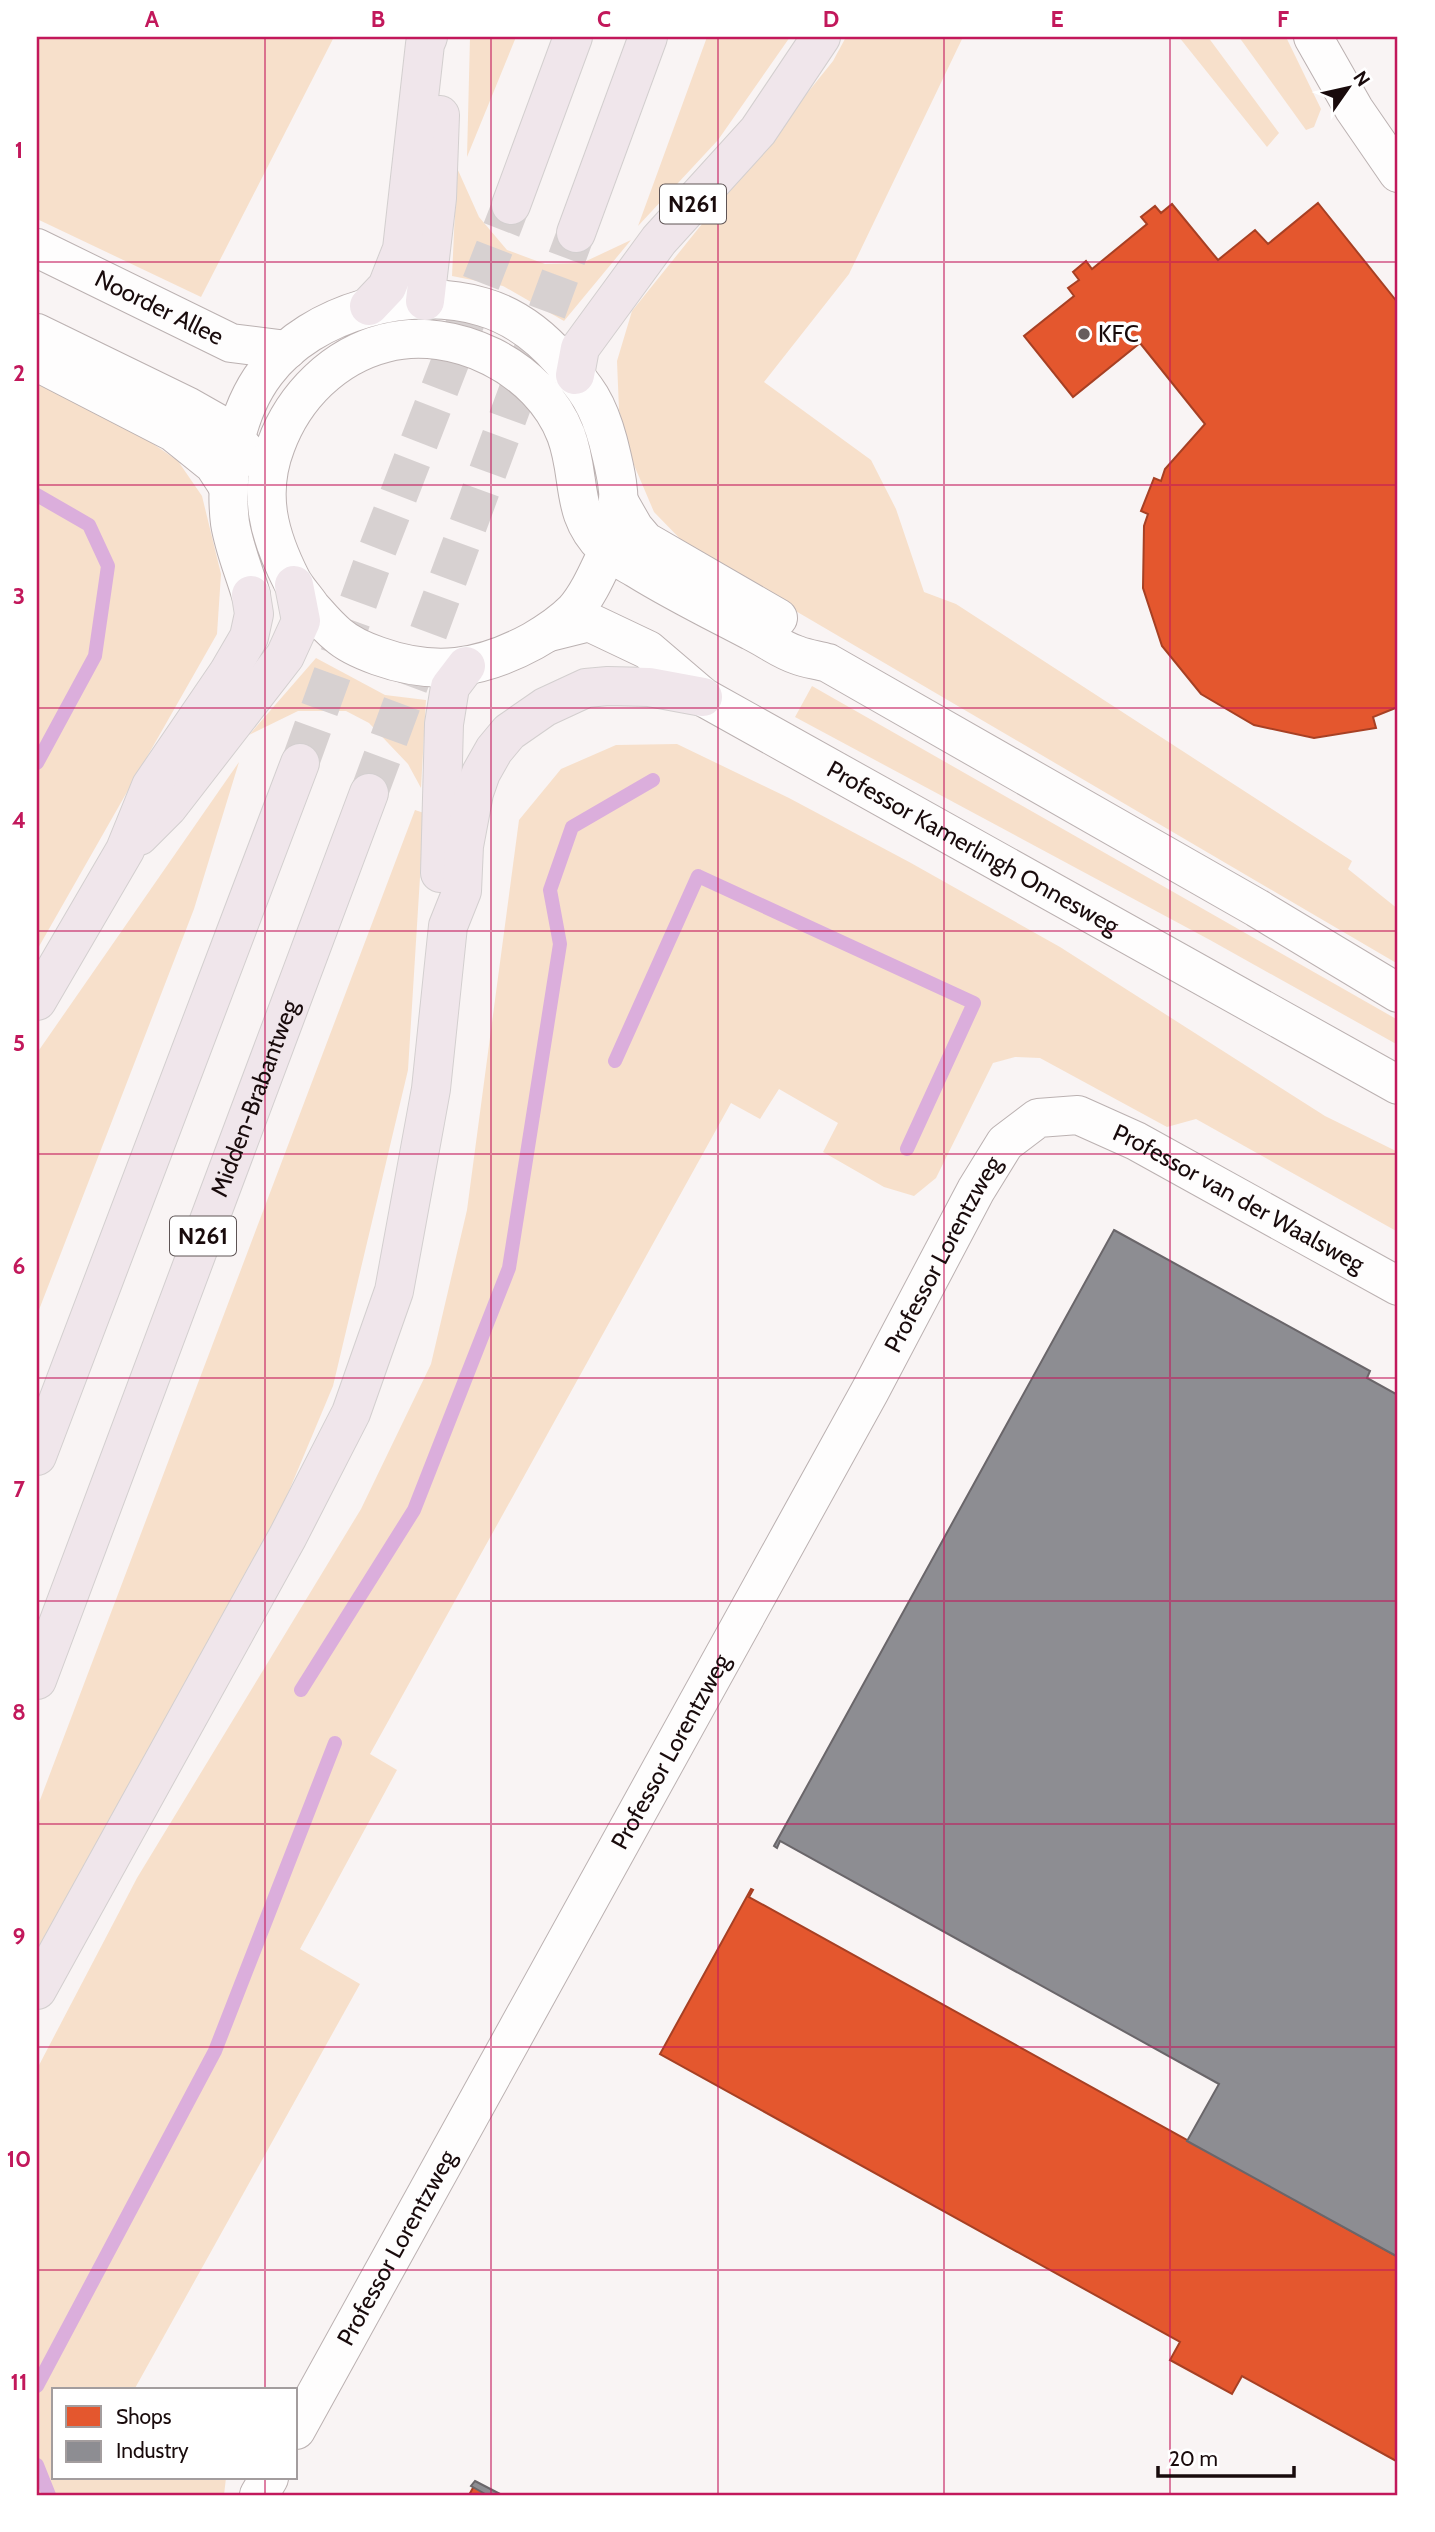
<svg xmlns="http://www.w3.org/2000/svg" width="1435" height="2532" font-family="Cabin,sans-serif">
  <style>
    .green { fill: #f7e0cb }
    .shops { fill: #e4572e; stroke: #a74024; stroke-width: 2 }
    .industry { fill: #8d8d92; stroke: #6a666a; stroke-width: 2 }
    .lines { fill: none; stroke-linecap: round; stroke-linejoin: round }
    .stream { stroke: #dbaedc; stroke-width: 14 }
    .highway-tunnel { stroke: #d7d1d1; stroke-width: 38; stroke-dasharray: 38 19; stroke-linecap: butt }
    .street-casing { stroke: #bbb1b1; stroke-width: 40 }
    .secondary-casing { stroke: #bbb1b1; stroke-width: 40 }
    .highway-casing { stroke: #d3cfcf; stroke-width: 40 }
    .street { stroke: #fefdfd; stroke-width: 38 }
    .secondary { stroke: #fefdfd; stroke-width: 38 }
    .highway { stroke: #f0e6eb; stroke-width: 38 }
    .grid { fill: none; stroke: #c2185b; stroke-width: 2; stroke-opacity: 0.55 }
    .poi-dot { fill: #675d5d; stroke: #fff; stroke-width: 2.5 }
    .labels { text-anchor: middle; stroke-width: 7; stroke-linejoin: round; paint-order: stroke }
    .shield { fill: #fff; stroke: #5e5455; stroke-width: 2 }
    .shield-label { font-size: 23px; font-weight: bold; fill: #190b0c }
    .street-label { font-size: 24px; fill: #190b0c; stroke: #fff }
    .poi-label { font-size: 24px; fill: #190b0c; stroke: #fff; text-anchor: start }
    .neatline { fill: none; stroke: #c2185b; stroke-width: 2.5 }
    .grid-label { font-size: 23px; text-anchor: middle; font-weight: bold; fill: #c2185b }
  </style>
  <rect width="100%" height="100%" fill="#f9f4f4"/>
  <!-- green -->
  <path class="green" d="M37 37H334L201 297 37 219Z
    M470 37H516L467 157Z
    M707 37H790L718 140 638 226Z
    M846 37H963L849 274 764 382 871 460 896 509 924 592 956 604 1352 861 1348 869 1398 909V964L690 549 654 512 634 465 619 410 617 361 632 311 833 61Z
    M1179 37H1208L1279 133 1267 147Z
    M1239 37H1286L1321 109 1314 127 1306 130Z
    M457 168 479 217 507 250 545 264 582 263 631 240 564 321 503 286 452 276Z
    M37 382 149 441 178 461 202 496 221 574 217 634 37 950Z
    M316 658 385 695 426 700 421 788 408 764 369 723 346 711H298L249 735Z
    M812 686 1398 1020V1045L1210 940 795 717Z
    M677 744 789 798 911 863 1060 947 1325 1116 1398 1152V1232L1196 1119 1167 1127 1040 1058 1015 1057 993 1063 936 1178 914 1196 884 1187 823 1152 838 1123 779 1089 760 1119 731 1103 370 1754 397 1770 300 1949 360 1984 134 2390H54V2478H226L224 2495H37V2069L137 1878 361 1509 431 1364 467 1210 519 820 561 769 616 745Z
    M239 762 194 909 37 1315V1053Z
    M415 810 424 813 408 1070 333 1386 247 1591 37 1954V1808Z"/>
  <!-- shops -->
  <path class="shops" d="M1318 203 1398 303V707L1373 717 1376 728 1314 738 1254 725 1201 694 1162 646 1143 588 1144 526 1148 514 1141 511 1154 478 1161 481 1165 469 1205 424 1140 343 1073 397 1024 336 1074 296 1068 288 1079 280 1073 272 1086 261 1092 269 1147 224 1141 217 1155 206 1161 213 1172 204 1218 260 1255 230 1268 244Z
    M751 1889 753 1890 749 1897 1398 2257V2462L1242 2376 1232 2394 1170 2360 1180 2342 660 2054Z
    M474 2486 488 2495H469Z"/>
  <!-- industry -->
  <path class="industry" d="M1114 1230 1370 1371 1367 1378 1398 1395V2257L1187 2141 1219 2084 780 1841 777 1848 774 1846Z
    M475 2481 502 2495H487L471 2486Z"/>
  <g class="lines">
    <!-- stream -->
    <path class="stream" d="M37 495 89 525 108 566 95 656 37 763
      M615 1061 698 876 974 1003 907 1149
      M301 1690 414 1510 509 1268 560 944 550 890 572 827 653 780
      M37 2386 215 2051 335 1743
      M37 2465 49 2495"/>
    <!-- highway-tunnel -->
    <path class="highway-tunnel" d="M300 763 375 556 511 205
      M369 793 576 233"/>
    <defs>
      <g id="street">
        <path id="s1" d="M296 2430 870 1391 976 1190 1005 1143 1038 1118 1078 1115 1136 1141 1398 1286"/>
        <path d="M259 2495 269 2478"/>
      </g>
      <g id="secondary">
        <path d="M1313 37 1354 109 1398 173"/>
        <path id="s2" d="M37 248 231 343 287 350"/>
        <path d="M37 333 187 406 224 427 251 457"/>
        <path d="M45 366 173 432 214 465 229 488"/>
        <path d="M618 500 634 528 645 541 778 618"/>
        <path d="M251 595C244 571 234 548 230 523 224 474 236 411 266 372 312 311 412 285 483 307 514 316 540 336 561 360 587 388 598 404 608 441 614 465 622 494 617 519 615 531 610 543 606 555 597 574 588 595 574 611 562 623 547 633 533 641 480 670 434 676 378 656 364 651 349 645 338 635 328 627 319 616 311 607 305 598 297 590 292 581 269 536 257 494 276 445 294 396 334 356 385 343 454 325 540 367 566 435 582 478 569 513 605 548 614 557 627 563 637 569 674 592 713 611 751 631 766 638 781 650 797 655 807 659 818 660 828 663L1257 908 1398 993"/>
        <path id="s3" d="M549 632 589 622 648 650 703 697 1398 1085"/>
      </g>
      <g id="highway">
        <path d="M511 205 573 37"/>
        <path d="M576 233 648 37"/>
        <path d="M425 301 437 198 440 115"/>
        <path d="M369 306 387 287 402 249 425 44 428 37"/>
        <path d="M575 375 580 348 659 240 758 131 821 37"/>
        <path d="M139 836 168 807 285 656 301 621 294 585"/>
        <path d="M440 873 444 724 450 687 466 666"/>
        <path d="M37 1001 125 850 151 786 228 673 249 637 254 614 251 595"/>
        <path d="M37 1456 300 763"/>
        <path id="s4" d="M37 1680 369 793"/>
        <path d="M37 1990 288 1536 351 1413 394 1291 431 1089 448 926 462 891 464 846 474 793 481 773 494 750 509 732 545 707 586 688 608 686 649 687 703 697"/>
      </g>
    </defs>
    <!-- street casing -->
    <use href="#street" class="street-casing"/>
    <!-- secondary casing -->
    <use href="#secondary" class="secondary-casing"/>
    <!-- highway casing -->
    <use href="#highway" class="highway-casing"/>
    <!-- street -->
    <use href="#street" class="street"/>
    <!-- secondary -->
    <use href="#secondary" class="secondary"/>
    <!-- highway -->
    <use href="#highway" class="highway"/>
  </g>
  <!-- grid -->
  <path class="grid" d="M265 37V2390M491 37V2495M718 37V2495M944 37V2495M1170 37V2495M37 262H1398M37 485H1398M37 708H1398M37 931H1398M37 1154H1398M37 1378H1398M37 1601H1398M37 1824H1398M37 2047H1398M37 2270H1398M265 2478V2495"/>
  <!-- markers -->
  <circle class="poi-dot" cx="1084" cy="334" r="7"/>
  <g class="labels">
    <!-- shield labels -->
    <g class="shield">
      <rect x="660" y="184.5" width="66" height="39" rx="5"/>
      <rect x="170" y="1216.5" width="66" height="39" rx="5"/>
    </g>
    <g class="shield-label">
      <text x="693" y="212">N261</text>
      <text x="203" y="1244">N261</text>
    </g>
    <!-- street labels -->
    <g class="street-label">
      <text dy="8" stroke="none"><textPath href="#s2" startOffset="136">Noorder Allee</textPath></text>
      <text dy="8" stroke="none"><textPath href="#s3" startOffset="488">Professor Kamerlingh Onnesweg</textPath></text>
      <text dy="8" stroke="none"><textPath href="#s4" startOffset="621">Midden-Brabantweg</textPath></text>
      <text dy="8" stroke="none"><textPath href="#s1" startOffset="1732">Professor van der Waalsweg</textPath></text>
      <text dy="8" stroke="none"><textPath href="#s1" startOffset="1342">Professor Lorentzweg</textPath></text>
      <text dy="8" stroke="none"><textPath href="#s1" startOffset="775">Professor Lorentzweg</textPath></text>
      <text dy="8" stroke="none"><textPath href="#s1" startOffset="208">Professor Lorentzweg</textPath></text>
    </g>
    <!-- poi labels -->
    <g class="poi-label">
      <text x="1098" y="342">KFC</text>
    </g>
  </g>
  <!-- border -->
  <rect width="1435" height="2532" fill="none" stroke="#ffffff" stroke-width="77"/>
  <!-- legend -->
  <rect x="52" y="2388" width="245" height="91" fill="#ffffff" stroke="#a39d9e" stroke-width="2"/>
  <rect x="66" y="2406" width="35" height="21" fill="#e4572e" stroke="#a39d9e" stroke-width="2"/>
  <text x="116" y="2424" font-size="21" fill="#190b0c">Shops</text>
  <rect x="66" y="2441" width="35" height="21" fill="#8d8d92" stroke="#a39d9e" stroke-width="2"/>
  <text x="116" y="2458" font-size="21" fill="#190b0c">Industry</text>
  <!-- north arrow -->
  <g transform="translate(1348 88) rotate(56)" stroke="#ffffff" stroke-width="5" paint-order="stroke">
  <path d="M0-5L12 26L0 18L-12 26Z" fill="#190b0c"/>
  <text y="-10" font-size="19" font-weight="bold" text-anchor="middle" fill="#190b0c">N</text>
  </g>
  <!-- scale -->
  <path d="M1158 2466v10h136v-10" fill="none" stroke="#190b0c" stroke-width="3.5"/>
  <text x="1169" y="2466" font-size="21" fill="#190b0c" stroke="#ffffff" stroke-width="5" paint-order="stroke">20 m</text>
  <rect x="38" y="38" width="1358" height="2456" class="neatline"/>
  <g class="grid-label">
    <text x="152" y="27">A</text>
    <text x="378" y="27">B</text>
    <text x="604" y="27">C</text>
    <text x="831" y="27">D</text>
    <text x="1057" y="27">E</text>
    <text x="1283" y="27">F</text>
    <text x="19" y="158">1</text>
    <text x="19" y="381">2</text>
    <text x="19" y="604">3</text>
    <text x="19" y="828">4</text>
    <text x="19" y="1051">5</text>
    <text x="19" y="1274">6</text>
    <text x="19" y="1497">7</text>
    <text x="19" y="1720">8</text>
    <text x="19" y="1944">9</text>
    <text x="19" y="2167">10</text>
    <text x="19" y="2390">11</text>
  </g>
</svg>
